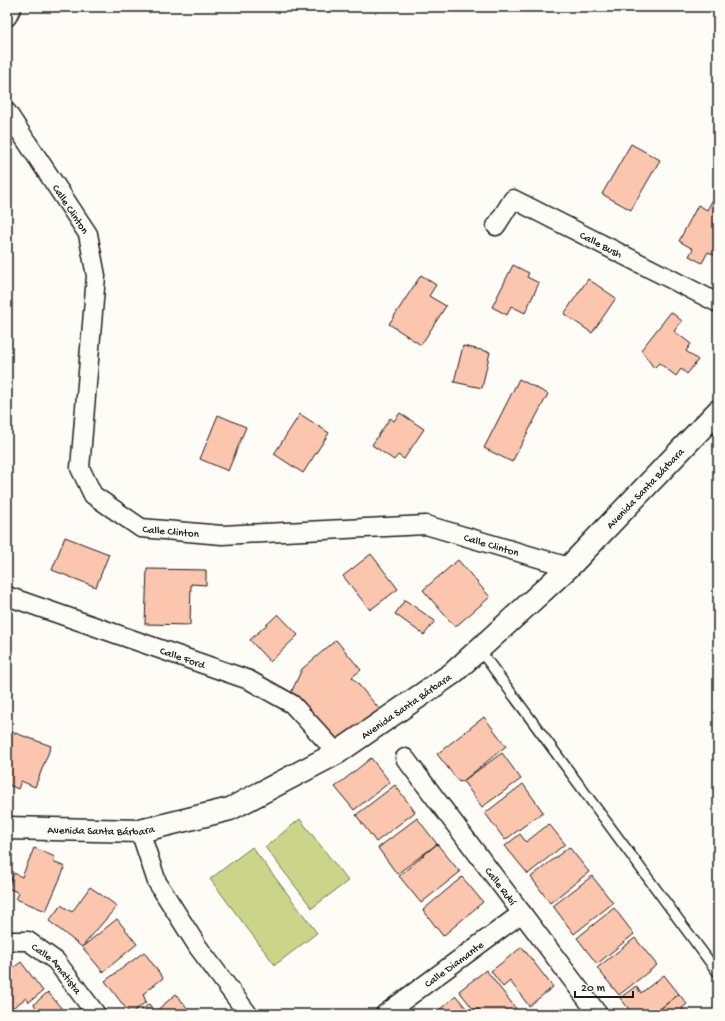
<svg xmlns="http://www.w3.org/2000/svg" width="725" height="1021" font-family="'Gochi Hand',sans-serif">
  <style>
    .grass { fill: #cad589; stroke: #737852 }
    .building { fill: #fbc5ae; stroke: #1c1c1c }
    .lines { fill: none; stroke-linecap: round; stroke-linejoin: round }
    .lane-casing { stroke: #1c1c1c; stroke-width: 12 }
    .street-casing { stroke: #1c1c1c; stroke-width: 21 }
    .secondary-casing { stroke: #1c1c1c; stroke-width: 25 }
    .lane { stroke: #fdfcf7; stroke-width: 9 }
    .street { stroke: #fdfcf7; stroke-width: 18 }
    .secondary { stroke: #fdfcf7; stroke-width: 22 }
    .labels { text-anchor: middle; stroke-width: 3; stroke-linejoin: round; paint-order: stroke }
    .street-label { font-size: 11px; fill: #1c1c1c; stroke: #fdfcf7 }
  </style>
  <rect width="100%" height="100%" fill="#fdfcf7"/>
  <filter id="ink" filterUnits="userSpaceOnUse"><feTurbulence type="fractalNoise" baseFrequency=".025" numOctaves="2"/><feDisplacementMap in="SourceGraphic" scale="8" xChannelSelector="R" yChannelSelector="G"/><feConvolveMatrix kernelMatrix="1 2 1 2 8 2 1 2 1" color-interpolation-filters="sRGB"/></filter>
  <g filter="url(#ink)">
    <!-- grass -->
    <path class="grass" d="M300 819 348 881 312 908 265 847Z
      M252 847 317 933 275 965 210 879Z"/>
    <!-- building -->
    <path class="building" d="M631 144 660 160 631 210 602 194Z
      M712 201 718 204V257L708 252 702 263 689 256 693 249 679 241 698 205 707 210Z
      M513 265 529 273 527 277 539 283 525 313 511 306 507 315 492 307Z
      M421 275 436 285 429 296 446 306 421 345 389 324Z
      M588 279 616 298 592 333 564 314Z
      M671 312 682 321 674 331 691 344 686 351 698 360 687 374 681 369 676 376 659 363 654 368 641 350Z
      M463 346 490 352 482 388 454 382Z
      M519 379 548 394 512 462 484 448Z
      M400 413 424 429 404 459 398 455 394 460 372 445 390 418 394 421Z
      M300 414 329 433 303 473 274 454Z
      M218 415 246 427 228 471 200 459Z
      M65 537 109 554 96 587 52 570Z
      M371 554 398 589 370 610 343 576Z
      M458 560 490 597 455 627 423 590Z
      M147 569 206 570V585L191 584 190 625 145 624Z
      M405 600 435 621 424 635 395 614Z
      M278 614 298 635 270 662 250 640Z
      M336 640 361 670 352 677 381 711 337 749 290 695 302 669Z
      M484 717 506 746 463 781 459 782 437 754Z
      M7 730 51 746 35 787 21 781 18 789 7 784Z
      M502 753 521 779 482 807 463 781Z
      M371 758 390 782 354 810 335 787Z
      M523 784 543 812 505 840 485 813Z
      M395 785 415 812 376 842 356 815Z
      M417 818 437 844 397 874 378 848Z
      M549 824 565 844 528 874 505 846 520 834 526 842Z
      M437 844 460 872 421 903 399 876Z
      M569 847 589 872 550 903 531 877Z
      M34 848 55 857 53 862 65 867 46 911 16 899 19 893 8 888 14 873 22 877Z
      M592 876 613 903 574 934 553 906Z
      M462 877 483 902 443 936 423 910Z
      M90 887 117 906 82 947 49 921 61 905 72 912Z
      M614 908 634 934 597 964 577 938Z
      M117 919 137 944 103 972 82 947Z
      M635 938 657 965 619 995 597 968Z
      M522 947 553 987 529 1006 510 981 503 987 491 971Z
      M144 952 163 978 143 994 146 1002 130 1014 105 981Z
      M21 962 43 991 29 1002 26 998 7 1012V970L8 972Z
      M486 970 517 1010 511 1014H482L478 1009 474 1010 459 991Z
      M664 975 679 994 655 1013 656 1014H633L620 998 636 986 641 993Z
      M48 992 66 1014H32L37 1010 34 1004Z
      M176 994 189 1010 184 1014H137L149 1004 155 1012Z
      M679 994 687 1004 682 1008 687 1014H656L655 1013Z
      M456 996 471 1014H434Z"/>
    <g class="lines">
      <defs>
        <path id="lane" d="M479 649 718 973"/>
        <g id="street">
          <path d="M7 17 12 7"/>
          <path id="s1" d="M7 112 88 234 96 276 80 468 93 495 141 528 222 535 426 525 569 567"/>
          <path id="s2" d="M496 226 513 199 718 303"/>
          <path id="s3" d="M7 596 249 680 292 704 337 753"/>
          <path id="s4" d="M405 758 598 1014"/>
          <path d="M140 831 157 882 198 947 248 1014"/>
          <path id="s5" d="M7 941H28L56 961 96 1014"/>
          <path id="s6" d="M385 1014 522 913"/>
        </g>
        <g id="secondary">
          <path id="s7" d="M7 828 140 831 230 809 337 753 453 673 569 567 718 411"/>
        </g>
      </defs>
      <!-- lane casing -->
      <use href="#lane" class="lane-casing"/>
      <!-- street casing -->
      <use href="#street" class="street-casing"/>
      <!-- secondary casing -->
      <use href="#secondary" class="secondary-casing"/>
      <!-- lane -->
      <use href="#lane" class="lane"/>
      <!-- street -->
      <use href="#street" class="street"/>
      <!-- secondary -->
      <use href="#secondary" class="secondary"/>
    </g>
  </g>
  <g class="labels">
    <!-- street labels -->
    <g class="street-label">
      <text dy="4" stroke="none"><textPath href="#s1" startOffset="116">Calle Clinton</textPath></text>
      <text dy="4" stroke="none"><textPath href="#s2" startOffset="131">Calle Bush</textPath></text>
      <text dy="4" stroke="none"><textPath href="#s7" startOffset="754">Avenida Santa Bárbara</textPath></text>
      <text dy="4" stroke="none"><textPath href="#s1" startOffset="500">Calle Clinton</textPath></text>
      <text dy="4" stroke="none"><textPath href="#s1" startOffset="824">Calle Clinton</textPath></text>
      <text dy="4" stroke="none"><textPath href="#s3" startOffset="186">Calle Ford</textPath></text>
      <text dy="4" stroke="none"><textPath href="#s7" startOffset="430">Avenida Santa Bárbara</textPath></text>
      <text dy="4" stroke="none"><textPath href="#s7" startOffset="94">Avenida Santa Bárbara</textPath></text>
      <text dy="4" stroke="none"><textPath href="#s4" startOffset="160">Calle Rubí</textPath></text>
      <text dy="4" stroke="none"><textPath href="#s6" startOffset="85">Calle Diamante</textPath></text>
      <text dy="4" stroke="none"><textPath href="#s5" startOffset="61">Calle Amatista</textPath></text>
    </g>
  </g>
  <!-- margin -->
  <rect width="725" height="1021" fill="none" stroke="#fdfcf7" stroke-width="24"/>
  <rect x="12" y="12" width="701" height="997" fill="none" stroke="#1c1c1c" stroke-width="1.5" filter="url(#ink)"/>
  <!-- scale -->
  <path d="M575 991v6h58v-6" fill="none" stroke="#1c1c1c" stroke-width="2"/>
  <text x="581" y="991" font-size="12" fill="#1c1c1c" stroke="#fdfcf7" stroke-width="3" paint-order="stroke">20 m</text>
</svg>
